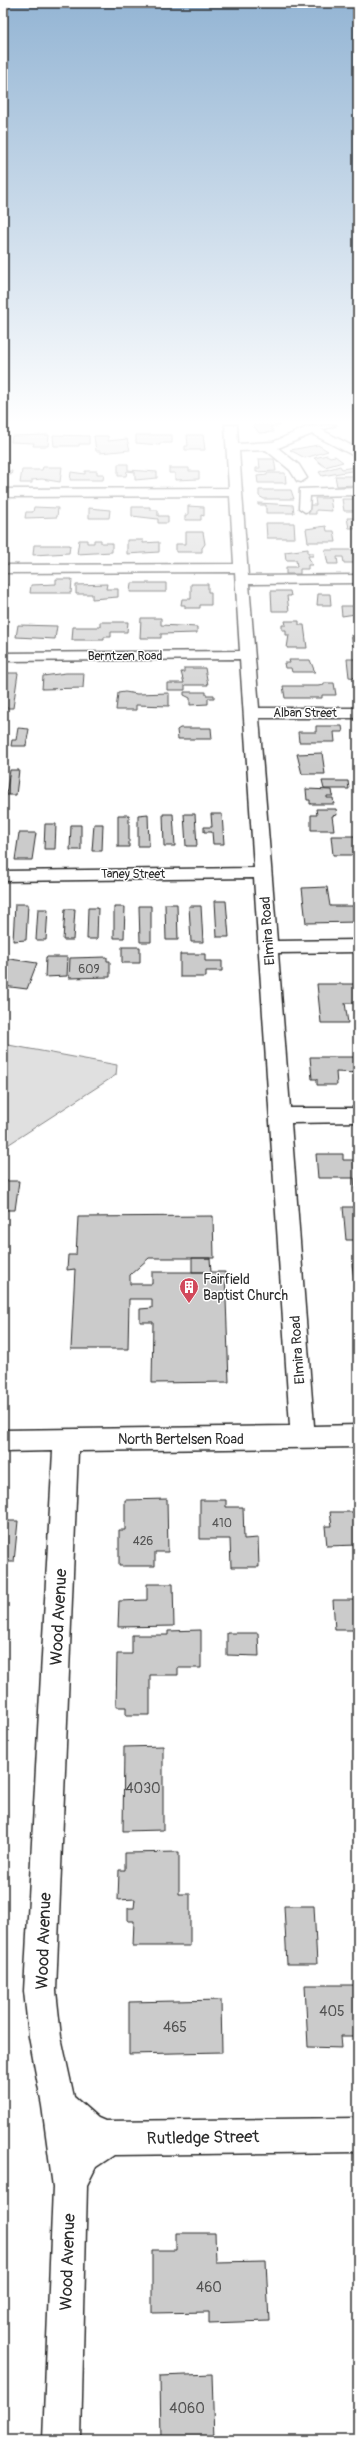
<svg xmlns="http://www.w3.org/2000/svg" width="361" height="2443" font-family="Pangolin,sans-serif">
  <style>
    .green { fill: #e0e0e0; stroke: #868686 }
    .building { fill: #cbcbcb; stroke: #2b2b2b }
    .lines { fill: none; stroke-linecap: round; stroke-linejoin: round }
    .minor-casing { stroke: #2b2b2b; stroke-width: 3 }
    .minor { fill: #fff; fill-rule: evenodd }
    .labels { text-anchor: middle; stroke-width: 3; stroke-linejoin: round; paint-order: stroke }
    .far-street-label { font-size: 12px; fill: #2b2b2b; stroke: #fff }
    .number-label { font-size: 12px; fill: #535353 }
    .street-label { font-size: 14px; fill: #2b2b2b; stroke: #fff }
    .poi-label { font-size: 14px; fill: #2b2b2b; stroke: #fff; text-anchor: start }
    .near-number-label { font-size: 14px; fill: #535353 }
    .near-street-label { font-size: 17px; fill: #2b2b2b; stroke: #fff }
  </style>
  <rect width="100%" height="100%" fill="#fff"/>
  <filter id="ink" filterUnits="userSpaceOnUse"><feTurbulence type="fractalNoise" baseFrequency=".025" numOctaves="2"/><feDisplacementMap in="SourceGraphic" scale="8" xChannelSelector="R" yChannelSelector="G"/><feConvolveMatrix kernelMatrix="1 2 1 2 8 2 1 2 1" color-interpolation-filters="sRGB"/></filter>
  <g filter="url(#ink)">
    <!-- green -->
    <path class="green" d="M3 1044 117 1065 116 1075 3 1148Z"/>
    <!-- building -->
    <path class="building" d="M253 425H281L270 427 274 432 259 433Z
      M49 435 48 446H33L34 443 11 442 12 436Z
      M53 435 89 436V444H79V446H54Z
      M136 435H172V443H160V445L136 443Z
      M187 435H203L205 450H185V446H188Z
      M94 436H108V441L127 439 130 450 100 453V451H96Z
      M318 445 328 451 305 458 290 450Z
      M327 455 330 457 335 456 343 462 325 467 314 458Z
      M259 459H274L276 471 256 472V468H260Z
      M118 464H128V470L157 472V478L135 480V472L127 471 126 476H118Z
      M340 466 342 469 354 467 357 470 322 476 319 472Z
      M43 467H62L60 482 42 479 32 480V483H20L22 470H42Z
      M169 468H189V471H199V479L175 480V473H169Z
      M3 471H12L11 475H5L4 482Z
      M85 471H97V474H104L103 480H70L71 472 85 474Z
      M267 473H285L286 483H258L257 476 267 475Z
      M335 476H353L355 485 337 486Z
      M259 490H291L294 499H264L259 496Z
      M315 498H330L332 511 316 510V514H308L309 505H316Z
      M342 499H358V511H344Z
      M258 503 293 505 294 513H266V505H258Z
      M188 506 204 507V516L201 515V520H185V515H188Z
      M34 507 58 508 57 517 25 518 26 512H33Z
      M132 507H150V510H158V516H168V523H158V519L132 516Z
      M89 508 110 510 109 518H89Z
      M347 518H358V533L355 528H349Z
      M266 523H294L295 538H267Z
      M326 526 327 531H334L336 542H308L306 529Z
      M186 532H203L205 544 202 548V552H176V544H186Z
      M79 540H87V543H94V540H101V543H112V552L77 554Z
      M127 540H143V543L159 542V552L127 554Z
      M34 545H70L69 553 33 555Z
      M308 549V553H313V556H308L312 565H308V569H300V574H286V567H297L296 560H286L285 552Z
      M325 550H358V563H344L343 557H337L338 564H328Z
      M56 579H72L71 593H30L31 585 56 584Z
      M131 583H166V592H130Z
      M3 584H7L5 598H3Z
      M107 584 106 589H118V597L92 599V594H76V585Z
      M191 584H208V592H211V605H200V608H185V605H181L182 599H191Z
      M271 591H290L291 596H287L289 611H272Z
      M318 594H330L331 605H317Z
      M341 606H354L355 614 342 616Z
      M141 618H161V625L197 627V633L161 634V638H140Z
      M285 621H299V625H304L307 648H287L289 635H286V630H282V625H286Z
      M100 622H128L127 632H111V637H104V640H72L73 627H100Z
      M3 625H8L5 638H3Z
      M18 625 57 626 55 639 16 637Z
      M351 635 358 636V646H353Z
      M347 659H357L358 681 357 678 349 677Z
      M289 660H310L315 672H292L291 668H285L284 663H290Z
      M184 668H205L208 685H185V690H167V683H184L181 672H184Z
      M3 673H18L13 708H3Z
      M66 673H84L83 688 42 689 43 676Z
      M324 683H334L336 695H322V698H285L283 686H318L324 685Z
      M125 692 137 694 169 693V706L136 705V710H116L118 693Z
      M184 692H206V695H214V698H208V704L190 705V698L184 695Z
      M316 726H342L343 732H334L335 742H299L298 732H316Z
      M18 728 29 729 26 746H11L12 740H16Z
      M180 728H211L212 739H178L177 730Z
      M322 753 325 774H302L297 754Z
      M10 770H19L16 795H6Z
      M322 781H348L349 789H324Z
      M306 789 332 790 333 796H327V798H333L334 804H310V800H307Z
      M316 809H336L337 815 332 816 334 830H311V815H317Z
      M148 814 149 846H138V815Z
      M163 814H173L175 846H164Z
      M184 814H195L197 846H186Z
      M211 814H222L224 844H213L212 832H204V827H212Z
      M118 815H129V847H118Z
      M45 824H56L55 849H44Z
      M94 824H103L102 851H92Z
      M71 825H81V850H70Z
      M19 833H36L32 860H15Z
      M331 836H358V855H333Z
      M327 887 330 906H356L358 922 306 923 302 888Z
      M215 901H226L229 937H217Z
      M15 904H28L26 940 13 941Z
      M165 904H177L178 940H166Z
      M139 906H151V942H140Z
      M189 906H201L203 942H191Z
      M114 907H125L124 938H114Z
      M88 908H98L97 939H87Z
      M38 909H48L46 940H36Z
      M65 909H75L73 940H63Z
      M122 947H140V963H122Z
      M180 954H205V961H222V971H206V977H180Z
      M46 957H68L67 976 45 977Z
      M107 957V961H110V977L69 978 70 958Z
      M3 958 37 963 27 989 3 986 7 974H3Z
      M317 984H358V1003H345L348 1023H321Z
      M310 1057H358V1073L336 1072 337 1085H317V1079H312Z
      M316 1154H343V1160H358V1190H355L354 1178H318Z
      M6 1181H19L15 1210H3Z
      M343 1207H358V1240H346Z
      M213 1216 214 1258H149L130 1275V1284H152V1272H225L229 1382 152 1383 153 1322H140V1309L152 1308V1299H129L128 1349H71L75 1269 67 1270 68 1255H76L78 1217Z
      M192 1258H210L211 1272H192Z
      M352 1264H358V1303H357Z
      M167 1499 168 1552H155V1566H119V1530H125V1500Z
      M200 1500H226V1507H243L244 1539 258 1538 259 1567H231L230 1539H200Z
      M330 1512H358V1545L327 1546 325 1526H332Z
      M3 1521H18L14 1562H3Z
      M147 1584H173L174 1626 118 1627 119 1601 147 1600Z
      M333 1600H358V1630H335Z
      M201 1630V1668H178V1675H150V1715H126V1707H116L117 1654H132V1635H168V1631Z
      M227 1633H258L259 1656 227 1655Z
      M163 1746V1830L123 1831 124 1747Z
      M179 1852V1894H190V1946H133L134 1921H128V1908H134L135 1899 118 1900 119 1870H125V1853Z
      M284 1906H314L317 1964H287Z
      M305 1985H358V2036H341L342 2048 308 2047Z
      M221 2000 222 2052 129 2054V2002Z
      M176 2233H215L216 2262 266 2261 269 2321 209 2323V2312L152 2313V2250H176Z
      M212 2374 214 2440H161L160 2376Z"/>
    <g class="lines">
      <defs>
        <path id="minor" d="M225 425H237L238 444 273 442 307 427 336 425 322 430 358 449V458L312 434 278 448 299 465 307 478 301 482 297 481 290 470 266 450 239 451 248 576 358 575V583L249 584 259 708H358V718H259L277 941 358 940V952L278 953 290 1108H358V1122L291 1123 314 1426 358 1425V1447L78 1451 56 1991 61 2037 74 2097 98 2118 105 2121 358 2118V2152L114 2155 96 2167 87 2185 81 2440H43L53 2187 42 2106 29 2037 24 1991 53 1451 3 1452V1430L290 1426 254 878 3 881V871L254 868 240 659 3 661V653L240 651 235 572 3 573V565L234 564 230 496 3 497V489L229 488Z
          M358 487V495L310 496 309 511 305 512 299 508 300 489Z"/>
      </defs>
      <!-- minor casing -->
      <use href="#minor" class="minor-casing"/>
      <!-- minor -->
      <use href="#minor" class="minor"/>
    </g>
  </g>
  <!-- sky -->
  <linearGradient id="sky" x2="0" y2="1"><stop stop-color="#94b5d4"/><stop offset="0.55" stop-color="#fff"/><stop offset="1" stop-color="#fff" stop-opacity="0"/></linearGradient>
  <rect width="361" height="767" fill="url(#sky)"/>
  <!-- icons -->
  <defs>
    <symbol id="building-pin" viewBox="-11 -11 22 30"><path d="M0 17L-7.5 6A9.5 9.5 0 1 1 7.5 6Z" fill="#d1495b" stroke="#fff"/><path d="M-4-6H4V6H1V3H-1V6H-4ZM-2.5-4.3h1.7v1.8h-1.7ZM.8-4.3h1.7v1.8H.8ZM-2.5-1h1.7V.8h-1.7ZM.8-1h1.7V.8H.8Z" fill="#fff"/></symbol>
  </defs>
  <g fill-rule="evenodd">
    <use href="#building-pin" x="178" y="1276" width="22" height="30"/>
  </g>
  <g class="labels">
    <!-- far-street labels -->
    <g class="far-street-label">
      <text x="125" y="660">Berntzen Road</text>
      <text x="305" y="717">Alban Street</text>
      <text x="133" y="878">Taney Street</text>
    </g>
    <!-- number labels -->
    <g class="number-label">
      <text x="89" y="973">609</text>
      <text x="222" y="1527">410</text>
      <text x="143" y="1545">426</text>
    </g>
    <!-- street labels -->
    <g class="street-label">
      <text transform="translate(267 931) rotate(-94)" y="5">Elmira Road</text>
      <text transform="translate(297 1350) rotate(-94)" y="5">Elmira Road</text>
      <text x="181" y="1444">North Bertelsen Road</text>
    </g>
    <!-- poi labels -->
    <g class="poi-label">
      <text x="203" y="1284">Fairfield<tspan x="203" dy="16">Baptist Church</tspan></text>
    </g>
    <!-- near-number labels -->
    <g class="near-number-label">
      <text x="143" y="1793">4030</text>
      <text x="332" y="2016">405</text>
      <text x="175" y="2032">465</text>
      <text x="209" y="2292">460</text>
      <text x="187" y="2413">4060</text>
    </g>
    <!-- near-street labels -->
    <g class="near-street-label">
      <text transform="translate(58 1617) rotate(-87)" y="6">Wood Avenue</text>
      <text transform="translate(43 1941) rotate(-88)" y="6">Wood Avenue</text>
      <text transform="translate(203 2137) rotate(-1)" y="6">Rutledge Street</text>
      <text transform="translate(67 2262) rotate(-88)" y="6">Wood Avenue</text>
    </g>
  </g>
  <!-- margin -->
  <rect width="361" height="2443" fill="none" stroke="#fff" stroke-width="16"/>
  <rect x="8" y="8" width="345" height="2427" fill="none" stroke="#2b2b2b" stroke-width="1.5" filter="url(#ink)"/>
</svg>
